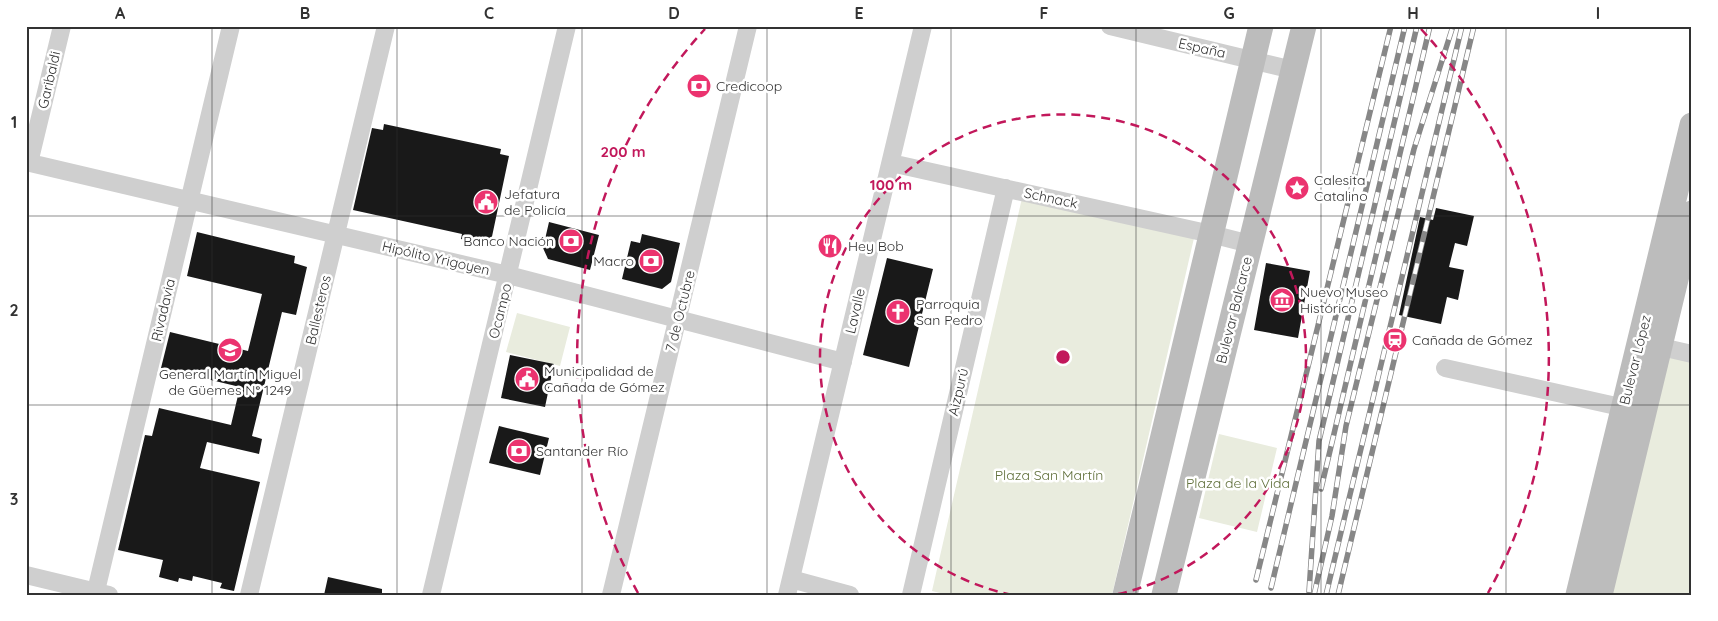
<svg xmlns="http://www.w3.org/2000/svg" width="1718" height="621" font-family="Quicksand,sans-serif">
  <style>
    .green { fill: #e9ecde }
    .building { fill: #191919 }
    .lines { fill: none; stroke-linecap: round; stroke-linejoin: round }
    .minor { stroke: #cfcfcf; stroke-width: 18 }
    .secondary { stroke: #bcbcbc; stroke-width: 25 }
    .rail-casing { stroke: #878787; stroke-width: 5.5 }
    .rail { stroke: #fff; stroke-width: 4; stroke-dasharray: 11; stroke-linecap: butt }
    .grid { fill: none; stroke: #323232; stroke-width: 1; stroke-opacity: 0.55 }
    .ring { fill: none; stroke: #c2185b; stroke-width: 2.5; stroke-dasharray: 9 6 }
    .labels { text-anchor: middle; stroke-width: 5; stroke-linejoin: round; paint-order: stroke }
    .street-label { font-size: 14px; fill: #323232; stroke: #fff }
    .poi-label { font-size: 14px; fill: #323232; stroke: #fff; text-anchor: start }
    .park-label { font-size: 14px; fill: #62713d; stroke: #fff }
    .centre { fill: #c2185b; stroke: #fff; stroke-width: 2.5 }
    .ring-label { font-size: 15px; text-anchor: middle; font-weight: bold; fill: #c2185b; stroke: #fff; stroke-width: 5; stroke-linejoin: round; paint-order: stroke }
    .neatline { fill: none; stroke: #323232; stroke-width: 2 }
    .grid-label { font-size: 16px; text-anchor: middle; font-weight: bold; fill: #323232 }
  </style>
  <rect width="100%" height="100%" fill="#fff"/>
  <!-- green -->
  <path class="green" d="M1022 198 1194 238 1112 595H948L932 591Z
    M517 313 570 327 560 366 506 352Z
    M1660 346 1692 354V595H1600Z
    M1219 434 1277 448 1257 532 1199 518Z"/>
  <!-- building -->
  <path class="building" d="M384 124 501 149 500 154 509 156 490 246 461 239 462 234 353 210 372 128 383 130Z
    M1436 208 1474 216 1467 246 1455 243 1449 267 1464 270 1458 300 1447 297 1441 324 1399 315 1420 217 1433 220Z
    M549 222 599 235 590 270 548 259 543 248Z
    M197 232 295 256 294 263 307 267 296 315 282 312 252 436 262 439 259 454 207 442 200 468 260 482 234 591 220 588 222 583 193 576 192 581 179 578 178 582 159 577 163 560 118 550 145 435 152 436 159 408 231 425 240 387 161 368 170 332 248 351 262 294 187 276Z
    M642 234 680 243 671 282 662 289 622 279 631 241 640 243Z
    M887 258 933 269 909 367 863 355Z
    M1266 263 1310 271 1298 338 1254 330Z
    M510 355 554 364 545 407 501 398Z
    M499 426 549 438 540 475 489 463Z
    M328 577 382 589V595H324Z"/>
  <g class="lines">
    <!-- minor -->
    <path class="minor" d="M1110 26 1293 70
      M26 162 508 275 843 362
      M29 163 62 26
      M891 163 1211 234 1250 244
      M1648 344 1692 354
      M1445 368 1634 410
      M26 575 109 595
      M791 579 850 595
      M95 595 231 26
      M249 595 386 26
      M431 595 567 26
      M611 595 748 26
      M787 595 923 26
      M911 595 1006 188"/>
    <!-- secondary -->
    <path class="secondary" d="M1125 595 1261 26
      M1164 595 1304 26
      M1578 595 1692 125
      M1600 595 1692 213"/>
    <defs>
      <path id="rail" d="M1321 489 1430 26
        M1256 580 1391 26
        M1271 588 1405 26
        M1309 592 1319 441 1417 26
        M1314 595 1332 516 1346 426 1414 149 1453 26
        M1326 595 1462 26
        M1338 595 1474 26"/>
    </defs>
    <!-- rail casing -->
    <use href="#rail" class="rail-casing"/>
    <!-- rail -->
    <use href="#rail" class="rail"/>
  </g>
  <!-- grid -->
  <path class="grid" d="M212 26V595M397 26V595M582 26V595M767 26V595M951 26V595M1136 26V595M1321 26V595M1506 26V595M26 216H1692M26 405H1692"/>
  <!-- distance rings -->
  <g class="ring">
    <path d="M1012 595A243 243 0 1 1 1114 595"/>
    <path d="M638 593A486 486 0 0 1 705 29M1421 29A486 486 0 0 1 1488 593"/>
  </g>
  <!-- icons -->
  <defs>
    <symbol id="bank-disc" viewBox="-11 -11 22 22"><circle r="9.5" fill="#eb336f" stroke="#fff"/><path d="M-6-4H6V4H-6ZM0-2.3a2.3 2.3 0 1 0 0 4.6a2.3 2.3 0 1 0 0-4.6Z" fill="#fff"/></symbol>
    <symbol id="sight-disc" viewBox="-11 -11 22 22"><circle r="9.5" fill="#eb336f" stroke="#fff"/><path d="M0-6L1.8-2.2L6-1.7L2.9 1.2L3.7 5.4L0 3.3L-3.7 5.4L-2.9 1.2L-6-1.7L-1.8-2.2Z" fill="#fff"/></symbol>
    <symbol id="civic-disc" viewBox="-11 -11 22 22"><circle r="9.5" fill="#eb336f" stroke="#fff"/><path d="M-.6-6.5H3V-4.5H.6V-3L4-1V1h2V6H-6V1h2V-1L-.6-3ZM-1.2 2.5V6h2.4V2.5Z" fill="#fff"/></symbol>
    <symbol id="restaurant-disc" viewBox="-11 -11 22 22"><circle r="9.5" fill="#eb336f" stroke="#fff"/><path d="M-5-6h1v4h1v-4h1v4h1v-4h1v5L-1.5 .5V6h-2V.5L-5-1ZM5-6V6H3V1.5H1.5Q1.5-4 5-6Z" fill="#fff"/></symbol>
    <symbol id="museum-disc" viewBox="-11 -11 22 22"><circle r="9.5" fill="#eb336f" stroke="#fff"/><path d="M0-6L6-3V-2H-6V-3ZM-5-1h2V3h-2ZM-1-1h2V3h-2ZM3-1h2V3H3ZM-6 4H6V6H-6Z" fill="#fff"/></symbol>
    <symbol id="church-disc" viewBox="-11 -11 22 22"><circle r="9.5" fill="#eb336f" stroke="#fff"/><path d="M-1.2-6h2.4v3.5h3.3v2.4h-3.3V6h-2.4V-.1h-3.3v-2.4h3.3Z" fill="#fff"/></symbol>
    <symbol id="station-disc" viewBox="-11 -11 22 22"><circle r="9.5" fill="#eb336f" stroke="#fff"/><path d="M-3-6H3Q5-6 5-4V2Q5 4 3 4L4.5 6H3L1.5 4h-3L-3 6H-4.5L-3 4Q-5 4-5 2V-4Q-5-6-3-6ZM-3.5-4v3h7v-3ZM-3.5 1v1.5H-2V1ZM2 1v1.5H3.5V1Z" fill="#fff"/></symbol>
    <symbol id="school-disc" viewBox="-11 -11 22 22"><circle r="9.5" fill="#eb336f" stroke="#fff"/><path d="M0-5L7-2L0 1L-7-2ZM-4 1L0 2.5L4 1V4Q0 6-4 4Z" fill="#fff"/></symbol>
  </defs>
  <g fill-rule="evenodd">
    <use href="#bank-disc" x="685" y="72" width="28" height="28"/>
    <use href="#sight-disc" x="1283" y="174" width="28" height="28"/>
    <use href="#civic-disc" x="472" y="188" width="28" height="28"/>
    <use href="#bank-disc" x="557" y="227" width="28" height="28"/>
    <use href="#restaurant-disc" x="816" y="232" width="28" height="28"/>
    <use href="#bank-disc" x="637" y="247" width="28" height="28"/>
    <use href="#museum-disc" x="1268" y="286" width="28" height="28"/>
    <use href="#church-disc" x="884" y="298" width="28" height="28"/>
    <use href="#station-disc" x="1381" y="326" width="28" height="28"/>
    <use href="#school-disc" x="216" y="336" width="28" height="28"/>
    <use href="#civic-disc" x="513" y="365" width="28" height="28"/>
    <use href="#bank-disc" x="505" y="437" width="28" height="28"/>
  </g>
  <g class="labels">
    <!-- street labels -->
    <g class="street-label">
      <text transform="translate(1202 48) rotate(13)" y="5">España</text>
      <text transform="translate(49 80) rotate(-77)" y="5">Garibaldi</text>
      <text transform="translate(1051 198) rotate(12)" y="5">Schnack</text>
      <text transform="translate(436 258) rotate(13)" y="5">Hipólito Yrigoyen</text>
      <text transform="translate(163 310) rotate(-77)" y="5">Rivadavia</text>
      <text transform="translate(318 310) rotate(-77)" y="5">Ballesteros</text>
      <text transform="translate(1234 310) rotate(-76)" y="5">Bulevar Balcarce</text>
      <text transform="translate(500 311) rotate(-76)" y="5">Ocampo</text>
      <text transform="translate(680 311) rotate(-76)" y="5">7 de Octubre</text>
      <text transform="translate(855 311) rotate(-77)" y="5">Lavalle</text>
      <text transform="translate(1635 360) rotate(-76)" y="5">Bulevar López</text>
      <text transform="translate(958 392) rotate(-77)" y="5">Aizpurú</text>
    </g>
    <!-- poi labels -->
    <g class="poi-label">
      <text x="716" y="91">Credicoop</text>
      <text x="1314" y="185">Calesita<tspan x="1314" dy="16">Catalino</tspan></text>
      <text x="504" y="199">Jefatura<tspan x="504" dy="16">de Policía</tspan></text>
      <text x="554" y="246" text-anchor="end">Banco Nación</text>
      <text x="848" y="251">Hey Bob</text>
      <text x="634" y="266" text-anchor="end">Macro</text>
      <text x="1300" y="297">Nuevo Museo<tspan x="1300" dy="16">Histórico</tspan></text>
      <text x="916" y="309">Parroquia<tspan x="916" dy="16">San Pedro</tspan></text>
      <text x="1412" y="345">Cañada de Gómez</text>
      <text x="544" y="376">Municipalidad de<tspan x="544" dy="16">Cañada de Gómez</tspan></text>
      <text x="230" y="379" text-anchor="middle">General Martín Miguel<tspan x="230" dy="16">de Güemes N° 1249</tspan></text>
      <text x="536" y="456">Santander Río</text>
    </g>
    <!-- park labels -->
    <g class="park-label">
      <text x="1049" y="480">Plaza San Martín</text>
      <text x="1238" y="488">Plaza de la Vida</text>
    </g>
  </g>
  <circle cx="1063" cy="357" r="8" class="centre"/>
  <g class="ring-label">
    <text x="623" y="157">200 m</text>
    <text x="891" y="190">100 m</text>
  </g>
  <!-- border -->
  <rect width="1718" height="621" fill="none" stroke="#ffffff" stroke-width="55"/>
  <rect x="28" y="28" width="1662" height="566" class="neatline"/>
  <g class="grid-label">
    <text x="120" y="19">A</text>
    <text x="305" y="19">B</text>
    <text x="489" y="19">C</text>
    <text x="674" y="19">D</text>
    <text x="859" y="19">E</text>
    <text x="1044" y="19">F</text>
    <text x="1229" y="19">G</text>
    <text x="1413" y="19">H</text>
    <text x="1598" y="19">I</text>
    <text x="14" y="128">1</text>
    <text x="14" y="316">2</text>
    <text x="14" y="505">3</text>
  </g>
</svg>
